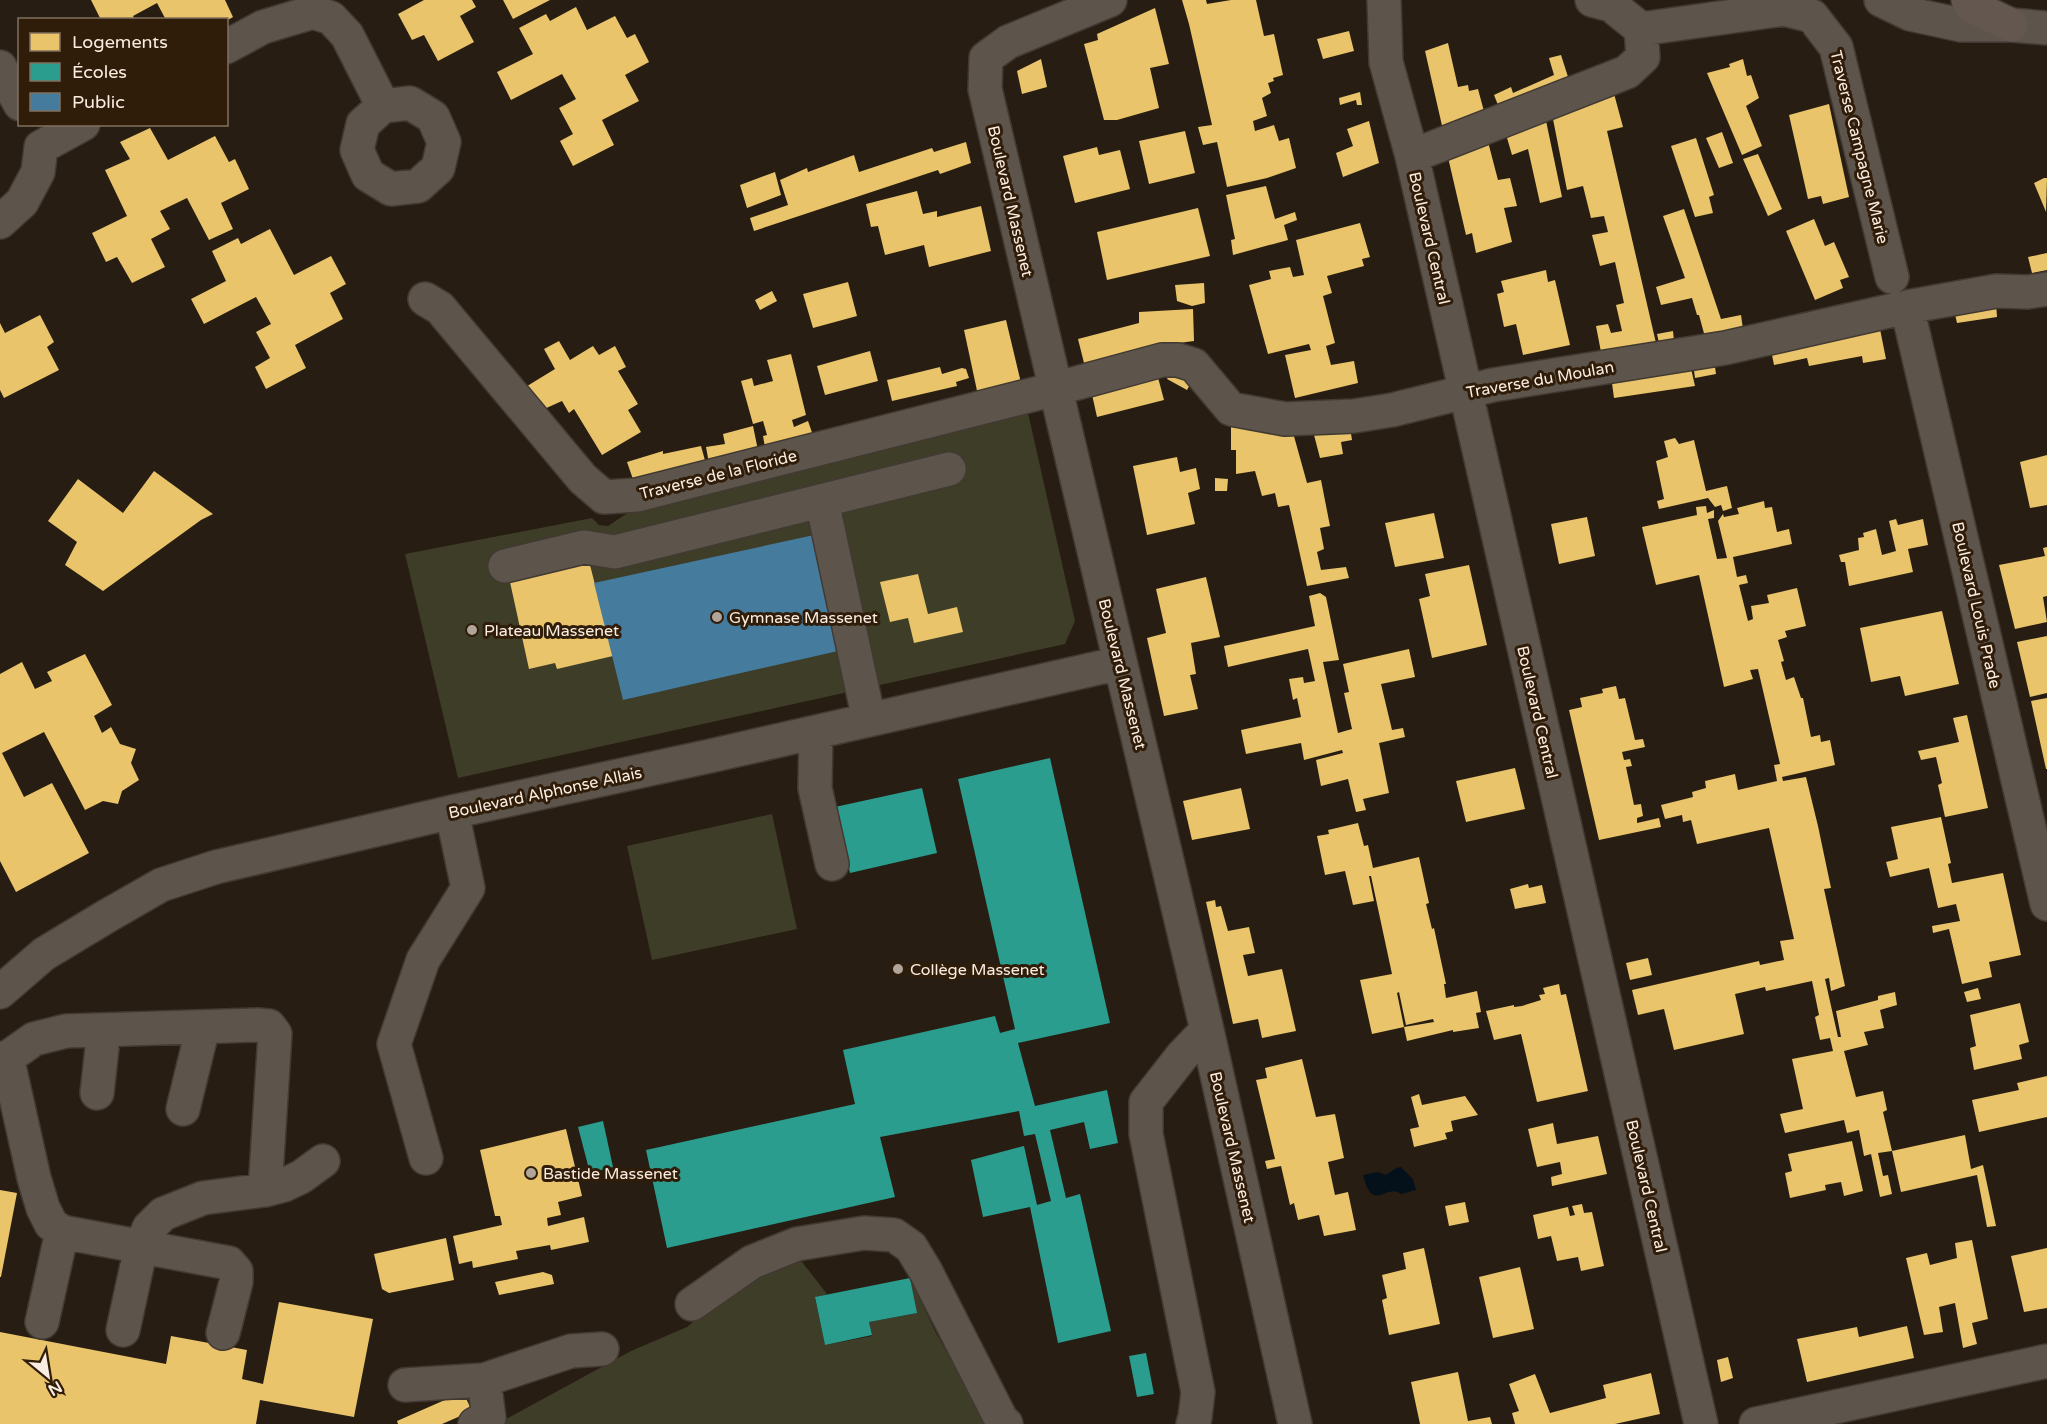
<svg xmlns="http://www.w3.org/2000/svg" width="2047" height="1424" font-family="'Varela Round',sans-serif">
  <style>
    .green { fill: #3d3d28 }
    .water { fill: #04111b }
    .homes { fill: #e9c46a }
    .schools { fill: #2a9d8f }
    .public { fill: #457b9d }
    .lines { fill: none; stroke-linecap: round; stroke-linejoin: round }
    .minor-casing { stroke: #423a32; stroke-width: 36 }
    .major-casing { stroke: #423a32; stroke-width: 36 }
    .minor { stroke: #5d554c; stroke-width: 33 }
    .major { stroke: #635750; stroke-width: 33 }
    .poi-dot { fill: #b1a499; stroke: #301d09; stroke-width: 2 }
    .labels { text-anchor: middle; stroke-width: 6; stroke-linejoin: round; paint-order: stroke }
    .street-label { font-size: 16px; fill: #fbede1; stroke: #301d09 }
    .poi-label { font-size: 16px; fill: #fbede1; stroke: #301d09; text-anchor: start }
  </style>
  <rect width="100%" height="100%" fill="#271d12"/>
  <!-- green -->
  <path class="green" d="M1026 404 1075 621 1065 644 458 778 405 554 592 518 599 525 608 526 641 504Z
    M772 814 797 929 652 960 627 846Z
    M799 1258 827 1294 815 1298 825 1345 872 1336 869 1322 916 1313 910 1278 935 1331 987 1424H497L631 1351 687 1327 754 1273Z"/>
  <!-- water -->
  <path class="water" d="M1401 1167 1413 1179 1416 1190 1401 1194C1386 1182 1373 1215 1363 1175L1378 1172 1386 1175 1396 1168Z"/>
  <!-- homes -->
  <path class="homes" d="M91 0H225L233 17 226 21 166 20 157 3 133 16 135 20H101Z
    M424 0H472L476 7 460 16 474 42 438 61 424 35 412 40 398 14Z
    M503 0H550L513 19Z
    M1182 0H1206L1207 4 1231 0H1256L1264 36 1274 34 1283 75 1273 78 1274 81 1268 83 1271 93 1262 98 1267 116 1253 121 1255 131 1274 125 1279 141 1289 138 1296 168 1267 178 1227 187 1217 142 1203 145 1198 127 1212 125 1189 24Z
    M576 7 587 30 615 16 627 38 635 34 649 62 625 75 639 101 602 120 614 145 573 166 560 141 573 134 559 108 576 99 562 74 511 100 497 72 533 54 519 28 546 14 550 21Z
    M1155 8 1169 64 1150 68 1159 108 1117 120H1104L1084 44 1098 40 1097 34Z
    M1349 31 1354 51 1323 59 1317 39Z
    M1448 43 1458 87 1468 85 1469 91 1478 89 1485 115 1443 130 1425 51Z
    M1561 55 1570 83 1500 110 1494 95 1511 87 1513 93 1554 75 1549 58Z
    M1041 59 1047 87 1022 94 1017 71Z
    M1743 59 1747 76 1751 75 1759 98 1746 106 1762 146 1742 155 1707 73 1730 67 1729 64Z
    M1613 90 1623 127 1607 131 1656 343 1601 352 1596 326 1608 324 1611 333 1622 331 1616 305 1624 303 1615 262 1600 266 1592 235 1608 232 1604 216 1591 218 1583 186 1567 190 1552 114Z
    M1360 92 1362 105H1357L1356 100 1340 105 1339 98Z
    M1829 104 1849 197 1823 204 1821 196 1808 199 1789 115Z
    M1545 116 1562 197 1540 203 1528 149 1512 155 1505 131Z
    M1369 121 1379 163 1343 177 1336 153 1353 146 1347 129Z
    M150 128 168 160 215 136 229 162 235 159 249 189 221 203 233 229 209 240 187 198 160 211 170 229 151 239 165 267 132 283 117 257 106 262 92 233 127 216 105 170 130 159 120 142Z
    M1185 131 1195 173 1149 184 1139 141Z
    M1722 132 1733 163 1719 168 1706 138Z
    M1487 138 1498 180 1510 178 1517 206 1504 208 1512 242 1476 253 1472 233 1466 235 1447 153Z
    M1696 138 1714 195 1709 197 1713 213 1695 217 1671 146Z
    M966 142 971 163 940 174 938 170 754 231 750 218 788 205 780 180 807 168 808 172 854 155 859 172 932 148 934 152Z
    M1097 147 1099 155 1120 150 1130 189 1075 203 1063 156Z
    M1758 154 1782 209 1768 216 1743 159Z
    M775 172 781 195 747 208 740 185Z
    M2044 178H2047L2046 212 2034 183Z
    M1266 186 1275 219 1295 212 1297 220 1284 225 1288 240 1233 255 1231 240 1235 239 1226 195Z
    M917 191 923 214 937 211V217L981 206 991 251 929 267 924 245 885 255 878 226 871 227 866 204Z
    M1198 208 1210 256 1107 280 1097 232Z
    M1684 209 1721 319 1741 315 1743 329 1705 337 1699 315H1697L1692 298 1661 305 1656 287 1685 278 1663 216Z
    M1814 219 1825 246 1834 242 1849 277 1840 280 1843 288 1815 300 1786 231Z
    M1360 223 1370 257 1362 259 1364 266 1327 276 1332 293 1323 296 1335 343 1326 346 1331 365 1354 361 1358 383 1295 398 1285 355 1311 350 1309 344 1268 354 1249 285 1271 279 1269 271 1290 267 1293 277 1304 275 1296 240Z
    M270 229 294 275 331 256 346 284 330 293 343 319 295 345 306 368 266 389 255 367 270 358 256 332 271 324 256 297 204 324 191 299 226 281 212 251 238 238 241 244Z
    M2047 253V270L2032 273 2028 257Z
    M1546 270 1548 282 1555 280 1570 345 1523 355 1516 324 1504 327 1497 294 1504 292 1501 281Z
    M848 282 857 316 813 328 803 294Z
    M1204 283 1205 303 1192 306 1177 301 1175 285Z
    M772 291 777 301 760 310 755 300Z
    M1996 303 1997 317 1957 323 1954 310Z
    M1193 309 1194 341 1179 343 1180 352 1086 371 1078 339 1139 323V312Z
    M40 315 54 342 47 347 59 370 4 398 0 390V323L5 333Z
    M1006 320 1022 387 979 400 964 330Z
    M1879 324 1886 359 1863 363 1862 356 1809 366 1807 358 1774 365 1771 350Z
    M1673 331 1674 341 1659 343 1657 334Z
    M559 341 570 360 593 346 599 355 615 346 626 367 618 371 638 404 628 410 641 432 602 455 574 409 569 413 562 401 542 410 519 391 555 369 544 349Z
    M870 351 878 381 825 395 817 366Z
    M791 354 806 415 792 420 794 427 808 421 815 441 766 453 763 436 767 435 763 421 753 424 741 381 752 378 754 386 773 381 767 360Z
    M1714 360 1716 374 1695 378 1693 363Z
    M1690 364 1695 386 1614 398 1611 376Z
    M940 367 942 374 962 368 966 369 969 378 956 382 957 386 892 401 887 380Z
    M1156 370 1164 400 1097 417 1091 390Z
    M1172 370 1192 381 1187 390 1167 379Z
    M1231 418 1292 429 1307 483 1321 480 1330 526 1320 528 1324 549 1317 552 1321 570 1346 567 1349 578 1307 586 1289 505 1278 507 1275 493 1262 496 1255 471 1236 474V450H1231Z
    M753 426 759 455 710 469 706 447 725 444 723 434Z
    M1350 427 1352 440 1341 442 1343 454 1320 458 1313 431Z
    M1675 438 1679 444 1694 440 1706 491 1727 486 1732 508 1723 511 1721 505 1715 507 1708 498 1659 509 1657 501 1664 499 1656 461 1668 457 1664 441Z
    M701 446 706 464 636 488 627 462 663 451V454Z
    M2047 455V505L2030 508 2020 462Z
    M1177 457 1180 472 1196 468 1200 489 1188 493 1195 524 1147 535 1133 466Z
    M154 471 213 514 201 520 103 591 65 565 77 542 48 521 78 479 123 513Z
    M1215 478 1228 479 1227 491H1215Z
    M1764 501 1765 508 1772 507 1777 532 1789 529 1792 544 1733 557 1737 577 1746 575 1748 583 1739 585 1748 621 1753 619 1751 606 1769 603 1767 595 1797 588 1806 626 1785 631 1787 637 1778 640 1784 661 1781 662 1786 680 1794 677 1801 698H1803L1811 737 1820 735 1821 742 1830 740 1835 765 1782 777 1783 781 1806 777 1818 826 1831 888 1824 889 1845 986 1831 991 1829 978 1825 979 1838 1037H1841L1836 1011 1878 1000V996L1895 992 1897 1005 1880 1010 1884 1028 1864 1032 1868 1045 1844 1051 1856 1097 1883 1091 1887 1110 1883 1112 1892 1151 1965 1135 1971 1169 1983 1165 1996 1226 1987 1227 1977 1175 1901 1192 1892 1151 1878 1153 1883 1176 1888 1175 1892 1194 1880 1197 1871 1154 1864 1156 1859 1130 1847 1133 1844 1120 1785 1133 1780 1114 1803 1109 1792 1059 1833 1051 1830 1038 1820 1040 1815 1017 1819 1015 1812 981 1766 991 1765 987 1735 994 1744 1034 1674 1050 1664 1009 1638 1015 1632 990 1759 961 1760 965 1784 960 1780 941 1794 939 1769 828 1697 844 1691 820 1683 822 1682 815 1665 819 1661 805 1693 797 1692 792 1706 788 1705 781 1735 774 1738 790 1777 781 1774 765 1780 764 1758 669 1750 670 1753 679 1724 687 1699 575 1656 585 1642 527 1697 515 1696 507 1706 506 1707 513 1714 510V518L1708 519 1717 559 1727 558 1718 521 1723 514 1724 517 1739 514 1737 508Z
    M1434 513 1444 558 1395 567 1385 523Z
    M1587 517 1595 556 1559 564 1551 524Z
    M1896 519 1898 525 1923 519 1928 545 1908 549 1913 572 1849 586 1845 562H1841L1839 555 1859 550 1858 538 1864 537 1863 533 1876 529 1882 555 1896 551 1889 521Z
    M2047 547V596L2043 597 2047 622 2015 629 1999 565 2045 556 2043 548Z
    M588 557 613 656 557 669 555 663 529 669 510 582Z
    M1469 565 1487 645 1432 658 1419 599 1430 596 1425 574Z
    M918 574 928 614 957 607 963 632 914 643 908 618 890 622 880 582Z
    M1206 577 1220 637 1191 643 1196 674 1190 675 1198 709 1164 716 1147 638 1166 633 1156 589Z
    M1320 593 1326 597 1339 660 1323 662 1338 733 1352 729 1344 693 1349 692 1343 664 1409 649 1415 677 1381 684 1392 730 1403 728 1405 737 1379 743 1389 793 1363 799 1366 810 1356 812 1348 779 1321 786 1316 760 1343 753 1342 750 1304 760 1301 743 1246 754 1241 730 1301 717 1297 698 1293 700 1289 679 1303 677 1304 683 1315 681 1308 649 1228 667 1224 646 1315 626 1309 596Z
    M1942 611 1959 684 1905 696 1900 676 1871 682 1860 628Z
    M2047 636V693L2030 697 2017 642Z
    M85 654 112 705 94 716 102 733 111 727 120 744 136 749 131 763 139 780 122 791 118 804 103 801 85 810 44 732 2 753 24 797 52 783 89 853 16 892 0 861V674L22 662 35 689 52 681 47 672Z
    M1616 686 1619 699 1625 698 1635 740 1643 739 1645 747 1622 752 1624 760 1630 759 1632 766 1626 767 1634 805 1641 804 1643 816 1637 818V823L1659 818 1661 827 1599 840 1569 710 1582 707 1580 698 1603 693 1602 689Z
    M2047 698V769H2046L2031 701Z
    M1967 715 1988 808 1945 817 1938 785 1942 783 1936 757 1921 760 1918 751 1959 742 1953 718Z
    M1515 768 1525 809 1466 822 1456 781Z
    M1241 788 1250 829 1192 840 1183 801Z
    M1941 817 1951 863 1948 864 1952 883 2003 873 2021 955 1989 962 1992 977 1962 984 1949 929 1933 933 1932 926 1960 921 1956 904 1938 908 1929 868 1890 877 1886 862 1898 859 1891 827Z
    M1358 823 1364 846 1368 845 1373 868 1419 857 1429 903 1426 904 1432 929 1434 928 1446 984H1444L1446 998 1477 991 1481 1012 1476 1013 1479 1028 1453 1032V1030L1407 1041 1404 1027 1434 1022 1433 1019 1406 1025 1399 992 1397 993 1404 1027 1372 1034 1360 980 1392 974 1371 876H1369L1374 901 1353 905 1345 871 1325 875 1317 836 1329 834 1328 830Z
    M1528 884 1529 888 1542 885 1546 903 1515 909 1510 889Z
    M1215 900 1216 907 1221 906 1228 931 1249 927 1255 953 1243 955 1248 976 1282 969 1296 1031 1262 1038 1258 1019 1233 1024 1206 902Z
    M1648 958 1652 975 1630 980 1626 963Z
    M1559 984 1561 995 1566 994 1588 1091 1537 1102 1521 1034 1494 1040 1486 1011 1514 1005V1007L1522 1006 1541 1000 1539 995 1545 994 1543 988Z
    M1978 988 1981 999 1967 1002 1964 992Z
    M2020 1003 2029 1042 2019 1045 2022 1059 1974 1070 1970 1048 1976 1046 1970 1015Z
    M1302 1059 1316 1117 1335 1114 1344 1158 1328 1162 1335 1195 1348 1192 1356 1230 1324 1236 1319 1215 1298 1220 1294 1203 1290 1205 1281 1166 1267 1169 1265 1161 1275 1159 1256 1080 1267 1078 1265 1068Z
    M2047 1076V1117L1979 1132 1972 1100 2019 1090 2017 1083Z
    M1419 1094 1422 1105 1465 1096 1478 1115 1451 1121 1453 1131 1445 1133 1447 1139 1414 1147 1410 1129 1419 1127 1411 1097Z
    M1553 1123 1557 1144 1598 1136 1607 1174 1552 1186 1551 1177 1562 1174 1560 1162 1537 1167 1528 1129Z
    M566 1129 582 1196 558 1202 561 1215 547 1218 548 1226 584 1217 589 1242 551 1250 550 1245 516 1251 518 1259 473 1268 472 1261 459 1264 453 1236 502 1225 500 1216H495L480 1150Z
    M1852 1141 1863 1191 1844 1196 1841 1182 1825 1185 1826 1190 1790 1198 1785 1173 1792 1171 1788 1154Z
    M0 1190 17 1193 1 1277H0Z
    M1465 1202 1469 1222 1449 1226 1445 1206Z
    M1582 1204 1584 1213 1592 1212 1604 1266 1581 1271 1578 1257 1557 1261 1551 1236 1538 1239 1533 1215 1568 1207 1570 1216 1575 1215 1572 1206Z
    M446 1238 454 1280 389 1293 382 1289 374 1254Z
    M1972 1240 1988 1319 1972 1323 1977 1344 1963 1348 1955 1303 1939 1307 1943 1332 1924 1335 1906 1258 1927 1253 1930 1265 1957 1258 1955 1243Z
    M1424 1248 1440 1324 1389 1335 1382 1300 1387 1298 1382 1275 1406 1269 1403 1253Z
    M2047 1248V1308L2024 1312 2011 1256Z
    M1520 1267 1534 1329 1493 1338 1479 1277Z
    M543 1272 552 1275 554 1284 499 1295 495 1282Z
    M279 1302 373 1319 354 1417 260 1400 256 1424H0V1332L166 1364 171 1336 247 1350 242 1379 263 1384Z
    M1907 1326 1914 1358 1807 1382 1797 1339 1857 1327 1859 1337Z
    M1728 1357 1733 1378 1721 1382 1717 1360Z
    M1458 1372 1468 1421 1490 1417 1492 1424H1420L1411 1382Z
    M1651 1373 1660 1414 1615 1424H1515L1512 1413 1519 1411 1509 1384 1535 1374 1550 1413 1606 1398 1603 1385Z
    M463 1392 472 1411 442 1424H398L397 1421Z"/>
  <!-- schools -->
  <path class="schools" d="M1050 758 1110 1023 1018 1043 1035 1106 1107 1090 1118 1143 1090 1149 1084 1122 1050 1130 1066 1198 1080 1194 1111 1331 1058 1343 1030 1207 983 1217 971 1160 1024 1146 1037 1205 1051 1201 1035 1134 1024 1136 1019 1111 880 1137 895 1197 667 1248 646 1150 855 1104 843 1050 995 1016 1000 1033 1015 1029 958 779Z
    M922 788 937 853 850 873 835 807Z
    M603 1121 613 1167 590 1173 578 1127Z
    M910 1278 917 1313 869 1322 872 1335 825 1345 815 1297Z
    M1146 1353 1154 1394 1137 1397 1129 1356Z"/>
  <!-- public -->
  <path class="public" d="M814 535 838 651 623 700 594 583Z"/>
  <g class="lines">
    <defs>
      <path id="minor" d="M1110 0 1008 42 986 58 985 89 1207 1030 1295 1424
        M1384 0 1386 62 1412 156 1701 1424
        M1881 0 1910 14 1961 25H2011L2047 28
        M1641 29 1784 9 1812 16 1836 47 1892 277
        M226 47 263 27 313 12 331 18 347 35 383 106
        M0 67 20 104
        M410 103 433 117 444 142 438 168 418 186 391 189 368 175 357 150 363 124 383 106Z
        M1412 156 1627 72 1643 57 1641 29 1611 5 1592 0
        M0 222 22 202 38 172 41 147 83 124
        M425 299 440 308 583 479 604 497 637 495 1055 389 1162 360H1178L1194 365 1231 409 1285 419 1354 416 1392 410 1493 385 1725 348 1907 307 1996 291 2028 292 2047 289
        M1907 307 2047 904
        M822 501 869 720
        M505 566 584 547 615 552 949 469
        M816 732 815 788 832 864
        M0 992 44 954 107 916 161 885 216 867 452 812 710 756 1120 663
        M7 1057 34 1178 43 1208 51 1224 62 1232 229 1263 236 1271V1282L223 1333
        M0 1063 34 1039 66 1031 258 1025 269 1026 275 1034 265 1190
        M97 1093 104 1030
        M183 1109 203 1027
        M426 1158 394 1044 423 960 468 888 452 812
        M692 1304 752 1262 797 1244 864 1233 894 1235 911 1247 925 1270 1002 1421 1006 1424
        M42 1322 62 1232
        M123 1330 141 1247 149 1228 163 1214 203 1198 265 1190 284 1185 301 1177 323 1161
        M405 1385 484 1380
        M475 1424 489 1418 484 1380 571 1351 602 1349
        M1193 1424 1195 1417 1198 1392 1146 1134V1102L1182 1056 1207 1030
        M1756 1424 2047 1361"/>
      <path id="major" d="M1968 0 1971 6 2011 25"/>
    </defs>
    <!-- minor casing -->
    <use href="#minor" class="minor-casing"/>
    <!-- major casing -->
    <use href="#major" class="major-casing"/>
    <!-- minor -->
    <use href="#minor" class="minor"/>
    <!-- major -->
    <use href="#major" class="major"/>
  </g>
  <!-- markers -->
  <g class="poi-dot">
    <circle cx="717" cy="617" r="6"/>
    <circle cx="472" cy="630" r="6"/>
    <circle cx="898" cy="969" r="6"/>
    <circle cx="531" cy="1173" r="6"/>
  </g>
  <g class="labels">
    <!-- street labels -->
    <g class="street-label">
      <text transform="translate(1860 147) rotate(76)" y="6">Traverse Campagne Marie</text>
      <text transform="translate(1011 201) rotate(77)" y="6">Boulevard Massenet</text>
      <text transform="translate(1430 238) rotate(77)" y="6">Boulevard Central</text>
      <text transform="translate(1540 379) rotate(-10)" y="6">Traverse du Moulan</text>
      <text transform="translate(718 474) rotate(-14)" y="6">Traverse de la Floride</text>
      <text transform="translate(1977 605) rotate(77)" y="6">Boulevard Louis Prade</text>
      <text transform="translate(1123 674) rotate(76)" y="6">Boulevard Massenet</text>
      <text transform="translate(1538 712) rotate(77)" y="6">Boulevard Central</text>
      <text transform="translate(545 792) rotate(-12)" y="6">Boulevard Alphonse Allais</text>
      <text transform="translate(1233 1147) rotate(77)" y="6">Boulevard Massenet</text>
      <text transform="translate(1647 1186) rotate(77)" y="6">Boulevard Central</text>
    </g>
    <!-- poi labels -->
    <g class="poi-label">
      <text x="729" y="623">Gymnase Massenet</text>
      <text x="484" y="636">Plateau Massenet</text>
      <text x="910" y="975">Collège Massenet</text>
      <text x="543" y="1179">Bastide Massenet</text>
    </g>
  </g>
  <!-- legend -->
  <rect x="18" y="18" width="210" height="108" fill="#301d09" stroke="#81705f" stroke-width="1.5"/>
  <rect x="30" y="33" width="30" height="18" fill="#e9c46a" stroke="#81705f" stroke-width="1.5"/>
  <text x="72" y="48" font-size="18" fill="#fbede1">Logements</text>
  <rect x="30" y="63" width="30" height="18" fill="#2a9d8f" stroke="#81705f" stroke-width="1.5"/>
  <text x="72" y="78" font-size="18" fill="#fbede1">Écoles</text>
  <rect x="30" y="93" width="30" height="18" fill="#457b9d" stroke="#81705f" stroke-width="1.5"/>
  <text x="72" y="108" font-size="18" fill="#fbede1">Public</text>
  <!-- north arrow -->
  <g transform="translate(48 1376) rotate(150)" stroke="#301d09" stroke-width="4.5" paint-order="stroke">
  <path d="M0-4.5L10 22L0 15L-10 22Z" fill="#fbede1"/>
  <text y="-9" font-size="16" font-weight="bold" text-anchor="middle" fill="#fbede1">N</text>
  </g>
</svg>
